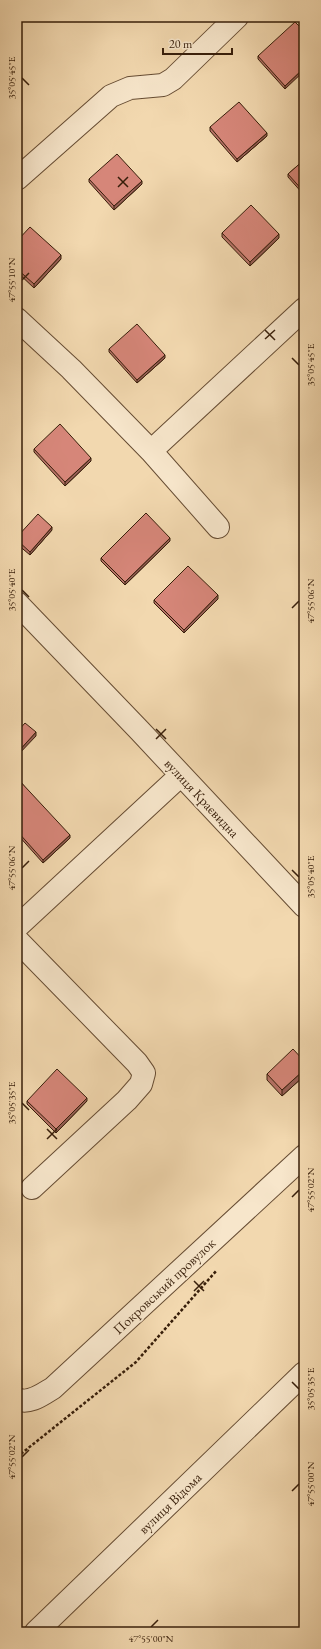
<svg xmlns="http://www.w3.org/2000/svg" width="321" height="1649" font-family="'EB Garamond',serif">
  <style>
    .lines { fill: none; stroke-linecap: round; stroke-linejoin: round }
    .minor-casing { stroke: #664c33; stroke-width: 24 }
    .path { stroke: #371e0a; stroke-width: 2.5; stroke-dasharray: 3 2; stroke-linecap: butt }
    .minor { stroke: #f7e6cb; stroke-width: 22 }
    .wall { fill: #b87368; stroke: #371e0a }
    .shaded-wall { fill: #965e55; stroke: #371e0a }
    .building { fill: #d68679; stroke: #371e0a }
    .ticks { fill: none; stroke: #371e0a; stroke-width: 1.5 }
    .labels { text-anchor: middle; stroke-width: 3.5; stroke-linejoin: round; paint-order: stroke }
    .street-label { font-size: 14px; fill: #371e0a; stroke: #f7e6cb }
    .neatline { fill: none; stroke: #371e0a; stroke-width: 1.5 }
    .ticks-label { font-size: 10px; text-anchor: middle; fill: #371e0a }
  </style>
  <rect width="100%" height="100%" fill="#f2d8af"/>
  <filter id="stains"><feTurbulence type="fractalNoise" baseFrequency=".005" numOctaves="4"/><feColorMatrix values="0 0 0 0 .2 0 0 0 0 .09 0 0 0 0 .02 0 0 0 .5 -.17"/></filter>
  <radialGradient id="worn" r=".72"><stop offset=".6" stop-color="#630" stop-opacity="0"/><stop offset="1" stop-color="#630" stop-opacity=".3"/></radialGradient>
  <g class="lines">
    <defs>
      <path id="minor" d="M17 179 111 96 130 88 163 85 173 79 237 17
        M17 319 71 369 151 451
        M218 527 151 451 304 309
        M17 603 140 731 304 906
        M17 927 181 775
        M17 940 137 1063 144 1073 141 1084 127 1100 32 1188
        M17 1399C29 1405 43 1394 53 1388L304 1156
        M36 1632 304 1373"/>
    </defs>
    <!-- minor casing -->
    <use href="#minor" class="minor-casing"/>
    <!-- path -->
    <path class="path" d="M17 1457 136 1362 217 1270"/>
    <!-- minor -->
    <use href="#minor" class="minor"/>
  </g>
  <!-- wall -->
  <path class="wall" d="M304 31 285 89 258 59V56Z
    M210 127 267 136 237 162 210 131Z
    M304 160V195L288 177V174Z
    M89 179 142 184 114 210 89 182Z
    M222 233 279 238 250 266 222 237Z
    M17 241 61 259 34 288 17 272Z
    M109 349 165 358 137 383 109 352Z
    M34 449 91 461 65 486 34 452Z
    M52 530 30 555 17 544V537Z
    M170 541 125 585 101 561V558Z
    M218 599 184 633 154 603V600Z
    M17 778 70 838 43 863 17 834Z
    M304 1061V1076L282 1096 267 1080V1074Z
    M27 1101H87L56 1133 27 1104Z"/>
  <!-- shaded-wall -->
  <path class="shaded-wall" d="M25 17H29L17 26V23Z
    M304 68V71L285 89V86Z
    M267 133V136L237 162V159Z
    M142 181V184L114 210V206Z
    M279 234V238L250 266V262Z
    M61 255V259L34 288V284Z
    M165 355V358L137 383V380Z
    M91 458V461L65 486V482Z
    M52 527V530L30 555V552Z
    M170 538V541L125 585V582Z
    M218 595V599L184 633V630Z
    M36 732V736L17 756V753Z
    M70 835V838L43 863V860Z
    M304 1070V1076L282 1096V1090Z
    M87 1098V1101L56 1133V1129Z"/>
  <!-- building -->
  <path class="building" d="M17 17H25L17 23Z
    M295 22 304 31V68L285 86 258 56Z
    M239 102 267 133 237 159 210 127Z
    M117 154 142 181 114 206 89 179Z
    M304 160V192L288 174Z
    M251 205 279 234 250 262 222 233Z
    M30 227 61 255 34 284 17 269V241Z
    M137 324 165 355 137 380 109 349Z
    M60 424 91 458 65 482 34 449Z
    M146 513 170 538 125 582 101 558Z
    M38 514 52 527 30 552 17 540V537Z
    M188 566 218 595 184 630 154 600Z
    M25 723 36 732 17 753V732Z
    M17 778 70 835 43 860 17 831Z
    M293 1049 304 1061V1070L282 1090 267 1074Z
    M57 1069 87 1098 56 1129 27 1101Z"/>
  <!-- ticks -->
  <path class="ticks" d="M22 78 29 85M118 177 128 187M118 187 128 177M22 280 29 273M265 330 275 340M265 339 275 330M292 358 299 365M22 590 29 597M292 608 299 601M156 729 166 739M156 739 166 729M22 868 29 861M292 870 299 877M22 1103 29 1110M47 1129 57 1139M47 1139 57 1129M292 1197 299 1190M194 1281 204 1291M194 1291 204 1281M292 1382 299 1389M22 1457 29 1450M292 1491 299 1484M151 1627 158 1620"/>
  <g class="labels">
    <!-- street labels -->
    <g class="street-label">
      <text transform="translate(202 798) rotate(47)" y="5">вулиця Краєвидна</text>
      <text transform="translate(164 1286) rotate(-43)" y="5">Покровський провулок</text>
      <text transform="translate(170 1503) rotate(-44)" y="5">вулиця Відома</text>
    </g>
  </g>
  <!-- margin -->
  <rect width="321" height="1649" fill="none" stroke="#f2d8af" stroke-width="44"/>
  <!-- scale -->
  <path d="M163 48v6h69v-6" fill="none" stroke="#371e0a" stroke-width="2"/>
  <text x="169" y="48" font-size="12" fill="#371e0a" stroke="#f7e6cb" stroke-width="3" paint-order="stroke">20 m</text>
  <rect x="22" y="22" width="277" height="1605" class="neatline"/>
  <g class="ticks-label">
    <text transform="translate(11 78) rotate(-90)" y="4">35°05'45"E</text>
    <text transform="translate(11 280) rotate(-90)" y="4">47°55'10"N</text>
    <text transform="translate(310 365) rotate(-90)" y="4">35°05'45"E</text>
    <text transform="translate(11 590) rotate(-90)" y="4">35°05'40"E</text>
    <text transform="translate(310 601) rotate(-90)" y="4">47°55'06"N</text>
    <text transform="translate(11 868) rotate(-90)" y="4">47°55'06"N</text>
    <text transform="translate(310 877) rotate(-90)" y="4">35°05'40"E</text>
    <text transform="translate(11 1103) rotate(-90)" y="4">35°05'35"E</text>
    <text transform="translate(310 1190) rotate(-90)" y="4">47°55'02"N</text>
    <text transform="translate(310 1389) rotate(-90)" y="4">35°05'35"E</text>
    <text transform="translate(11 1457) rotate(-90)" y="4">47°55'02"N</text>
    <text transform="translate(310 1484) rotate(-90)" y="4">47°55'00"N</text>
    <text x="151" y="1642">47°55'00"N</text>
  </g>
  <rect width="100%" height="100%" filter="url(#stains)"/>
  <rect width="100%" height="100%" fill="url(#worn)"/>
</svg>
